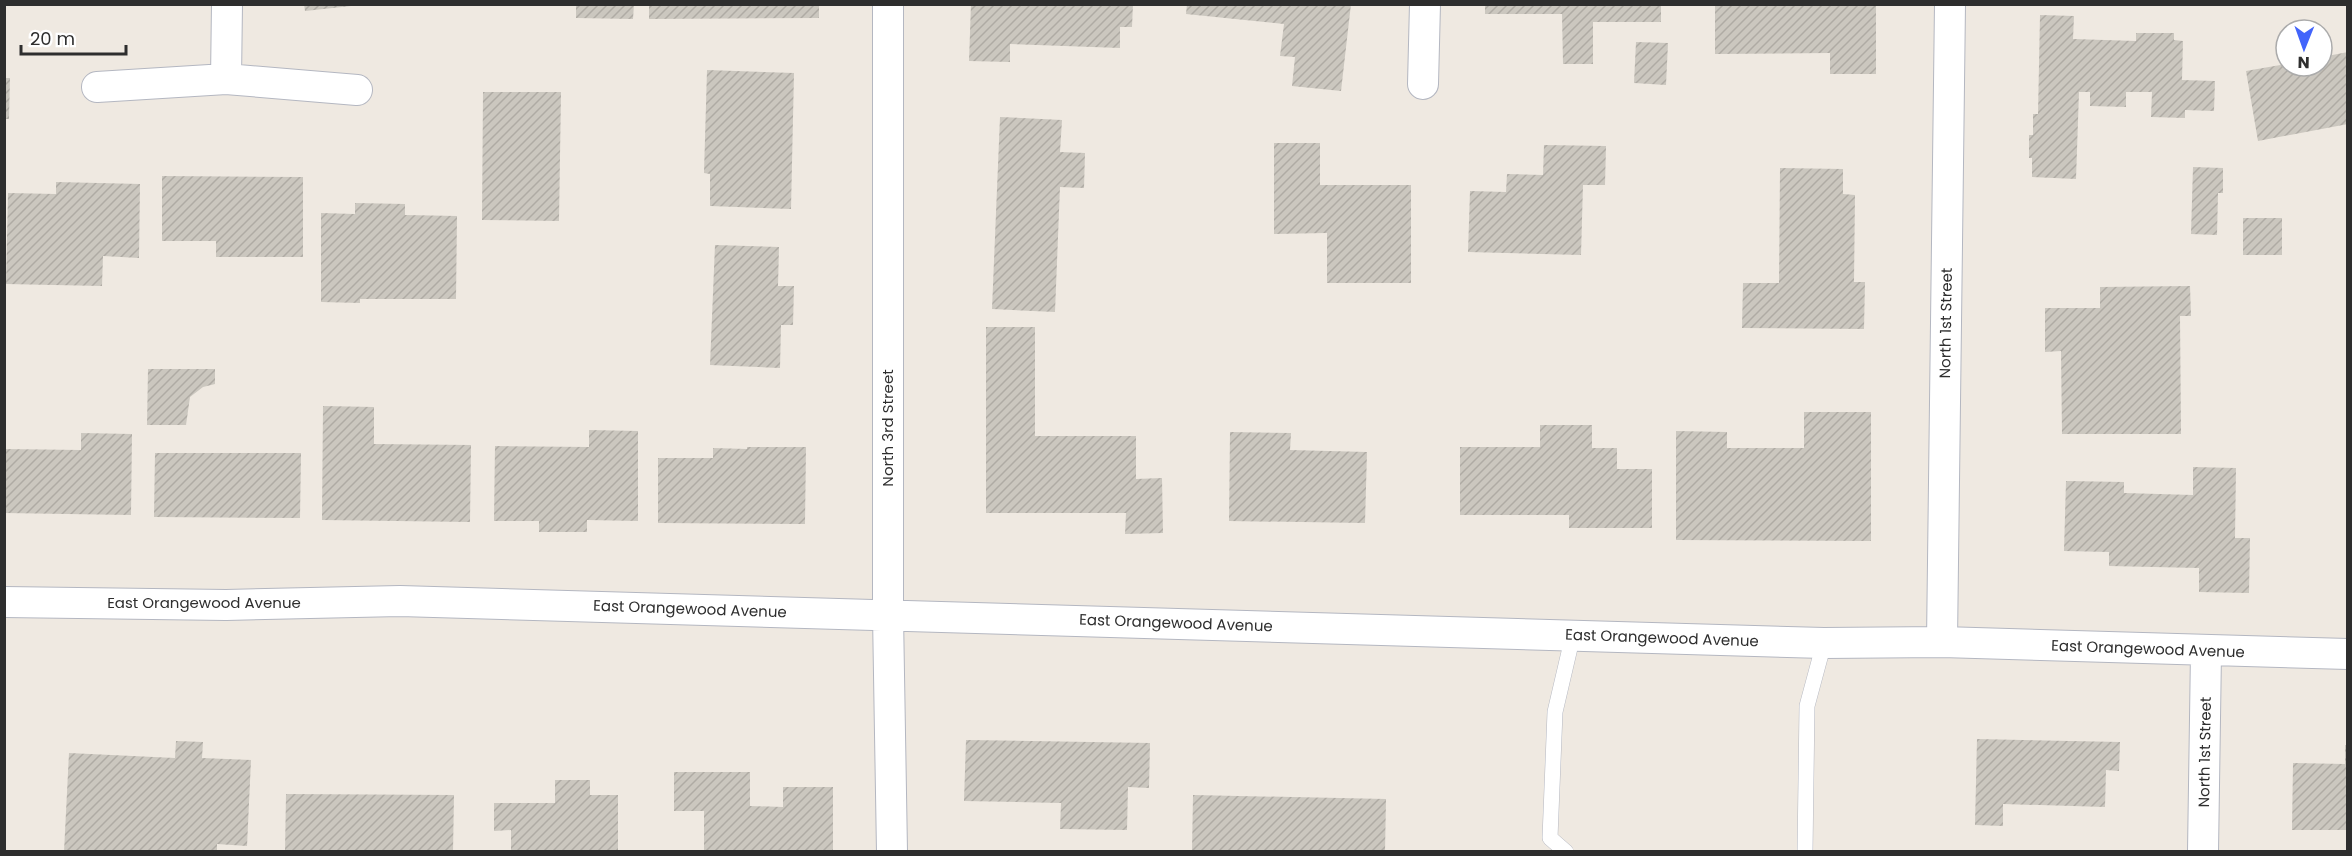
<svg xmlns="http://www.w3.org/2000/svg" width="2352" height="856" font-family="Poppins,sans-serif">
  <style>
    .building { fill: url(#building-hatch) }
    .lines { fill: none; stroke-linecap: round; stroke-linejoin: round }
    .lane-casing { stroke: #b4b7c1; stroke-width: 16 }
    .street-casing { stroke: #b4b7c1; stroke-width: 32 }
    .lane { stroke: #fff; stroke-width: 15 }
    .street { stroke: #fff; stroke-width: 30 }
    .labels { text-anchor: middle; stroke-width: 6; stroke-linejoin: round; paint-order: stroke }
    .street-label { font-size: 15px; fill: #2e2e2e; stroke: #fff }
  </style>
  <defs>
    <pattern id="building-hatch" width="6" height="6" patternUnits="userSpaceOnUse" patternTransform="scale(1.5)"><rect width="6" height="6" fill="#cbc7bf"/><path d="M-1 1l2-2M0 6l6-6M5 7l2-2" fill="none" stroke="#afaba4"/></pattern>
  </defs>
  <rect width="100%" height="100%" fill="#efe9e1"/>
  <!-- building -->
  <path class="building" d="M304 4H351V6L305 11Z
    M576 4H634L633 19 576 18Z
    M649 4H819V18L649 19Z
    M971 4H1133L1132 27H1120V48L1010 44V62L969 61Z
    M1187 4H1351L1341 91 1292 86 1295 57 1280 56 1284 24 1186 14Z
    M1485 4H1661V22H1593V64H1563L1562 14H1485Z
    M1715 4H1876V74H1830V53L1715 54Z
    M2040 15 2074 16 2073 39 2136 41V33H2174V40L2183 41 2182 80 2215 81 2214 111 2185 110V118L2151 117 2152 92H2126V107L2090 106V92H2079L2076 179 2032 177V158H2029V135H2033V114H2038Z
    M1636 42 1668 43 1666 85 1634 83Z
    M2348 52V124L2258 141 2246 71 2286 64V66H2322V57Z
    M707 70 794 73 791 209 710 206V174L704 173Z
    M4 78H10L9 119H4Z
    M483 92H561L559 221 482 220Z
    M1000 117 1062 120 1060 152 1085 153 1084 188 1060 187 1055 312 992 309Z
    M1274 143H1320V185H1411V283H1327V233L1274 234Z
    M1544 145 1606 146 1605 185H1583L1581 255 1468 252 1470 191 1506 192 1507 174 1543 175Z
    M2193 167 2223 168V193H2218L2217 235 2191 234Z
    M1780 168 1843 169V194L1855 195 1854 282H1865L1864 329 1742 328 1743 283H1779Z
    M162 176 303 177V257H216V241H162Z
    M56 182 140 184 139 258 103 256 102 286 6 284 8 193 56 194Z
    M355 203 405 204V215L457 216 456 299H360V303L321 302V213L355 214Z
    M2243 218H2282V255H2243Z
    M715 245 779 247 778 286H794L793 325H781L780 368 710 365Z
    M2190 286 2191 316H2180L2181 434H2062L2061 351 2045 352V308H2100V287Z
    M986 327H1035V436H1136V479L1162 478 1163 533 1125 534 1126 513H986Z
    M148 369H215V384L203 387 190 397 186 425H147Z
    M323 406 374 407V444L471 445 470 522 322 520Z
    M1804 412H1871V541L1676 540V431L1727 432V448H1804Z
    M1540 425H1592V448H1617V469H1652V528H1569V515H1460V447H1540Z
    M589 430 638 431V521L587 520V532H539V521H494L495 446 589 447Z
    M1230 432 1291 433 1290 450 1367 452 1365 523 1229 521Z
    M81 433 132 434 131 515 4 513V449L81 450Z
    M747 447H806L805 524 658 523V458H713V448L747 449Z
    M155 453H301L300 518 154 517Z
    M2193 467 2236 468 2235 538H2250L2249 593 2199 592V568L2109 566V552L2064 551 2066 481 2124 482V493L2193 495Z
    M1977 739 2120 742 2119 771 2106 770 2105 807 2003 804V826L1975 825Z
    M966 740 1150 743 1149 788 1128 787 1127 830 1060 829 1061 803 964 801Z
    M176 741 203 742 202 758 251 760 247 846 217 844V852H64L69 753 175 758Z
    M2345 745H2348V830H2292L2293 763 2345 764Z
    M674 772H750V806L783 807V787H833V852H704V811H674Z
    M555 780H590V795H618V852H511V830L494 831V803H555Z
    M286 794 454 795 453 852H285Z
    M1193 795 1386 799 1385 852H1192Z"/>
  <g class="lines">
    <defs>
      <path id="lane" d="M1566 852 1550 838 1555 712 1573 635
        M1805 852 1807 706 1824 643"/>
      <path id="street" d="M888 4V615L892 852
        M226 79 227 4
        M1423 84 1425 4
        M97 87 226 79 357 90
        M4 602 226 605 400 601 1824 643 1942 642 2348 654
        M1942 642 1950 4
        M2203 852 2206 652"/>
    </defs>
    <!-- lane casing -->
    <use href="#lane" class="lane-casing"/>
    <!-- street casing -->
    <use href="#street" class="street-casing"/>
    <!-- lane -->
    <use href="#lane" class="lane"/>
    <!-- street -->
    <use href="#street" class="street"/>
  </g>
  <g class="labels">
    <!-- street labels -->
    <g class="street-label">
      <text transform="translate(1946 323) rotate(-89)" y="5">North 1st Street</text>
      <text transform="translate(888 428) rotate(-90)" y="5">North 3rd Street</text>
      <text x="204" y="608">East Orangewood Avenue</text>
      <text transform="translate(690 609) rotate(2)" y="5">East Orangewood Avenue</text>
      <text transform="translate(1176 623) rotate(2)" y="5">East Orangewood Avenue</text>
      <text transform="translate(1662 638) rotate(2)" y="5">East Orangewood Avenue</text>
      <text transform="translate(2148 649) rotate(2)" y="5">East Orangewood Avenue</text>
      <text transform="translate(2205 752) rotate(-89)" y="5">North 1st Street</text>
    </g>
  </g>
  <!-- border -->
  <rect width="2352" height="856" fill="none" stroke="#2e2e2e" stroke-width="12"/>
  <!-- north arrow -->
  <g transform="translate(2304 48) rotate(181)"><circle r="28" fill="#ffffff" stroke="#ababab" stroke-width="1.5"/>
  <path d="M0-4.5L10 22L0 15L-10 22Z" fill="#4264fb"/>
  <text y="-9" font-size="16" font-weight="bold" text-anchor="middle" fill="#2e2e2e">N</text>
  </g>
  <!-- scale -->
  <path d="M21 45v9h105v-9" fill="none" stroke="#2e2e2e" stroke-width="3"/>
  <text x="30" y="45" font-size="18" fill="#2e2e2e" stroke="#ffffff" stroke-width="4.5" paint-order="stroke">20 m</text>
</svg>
